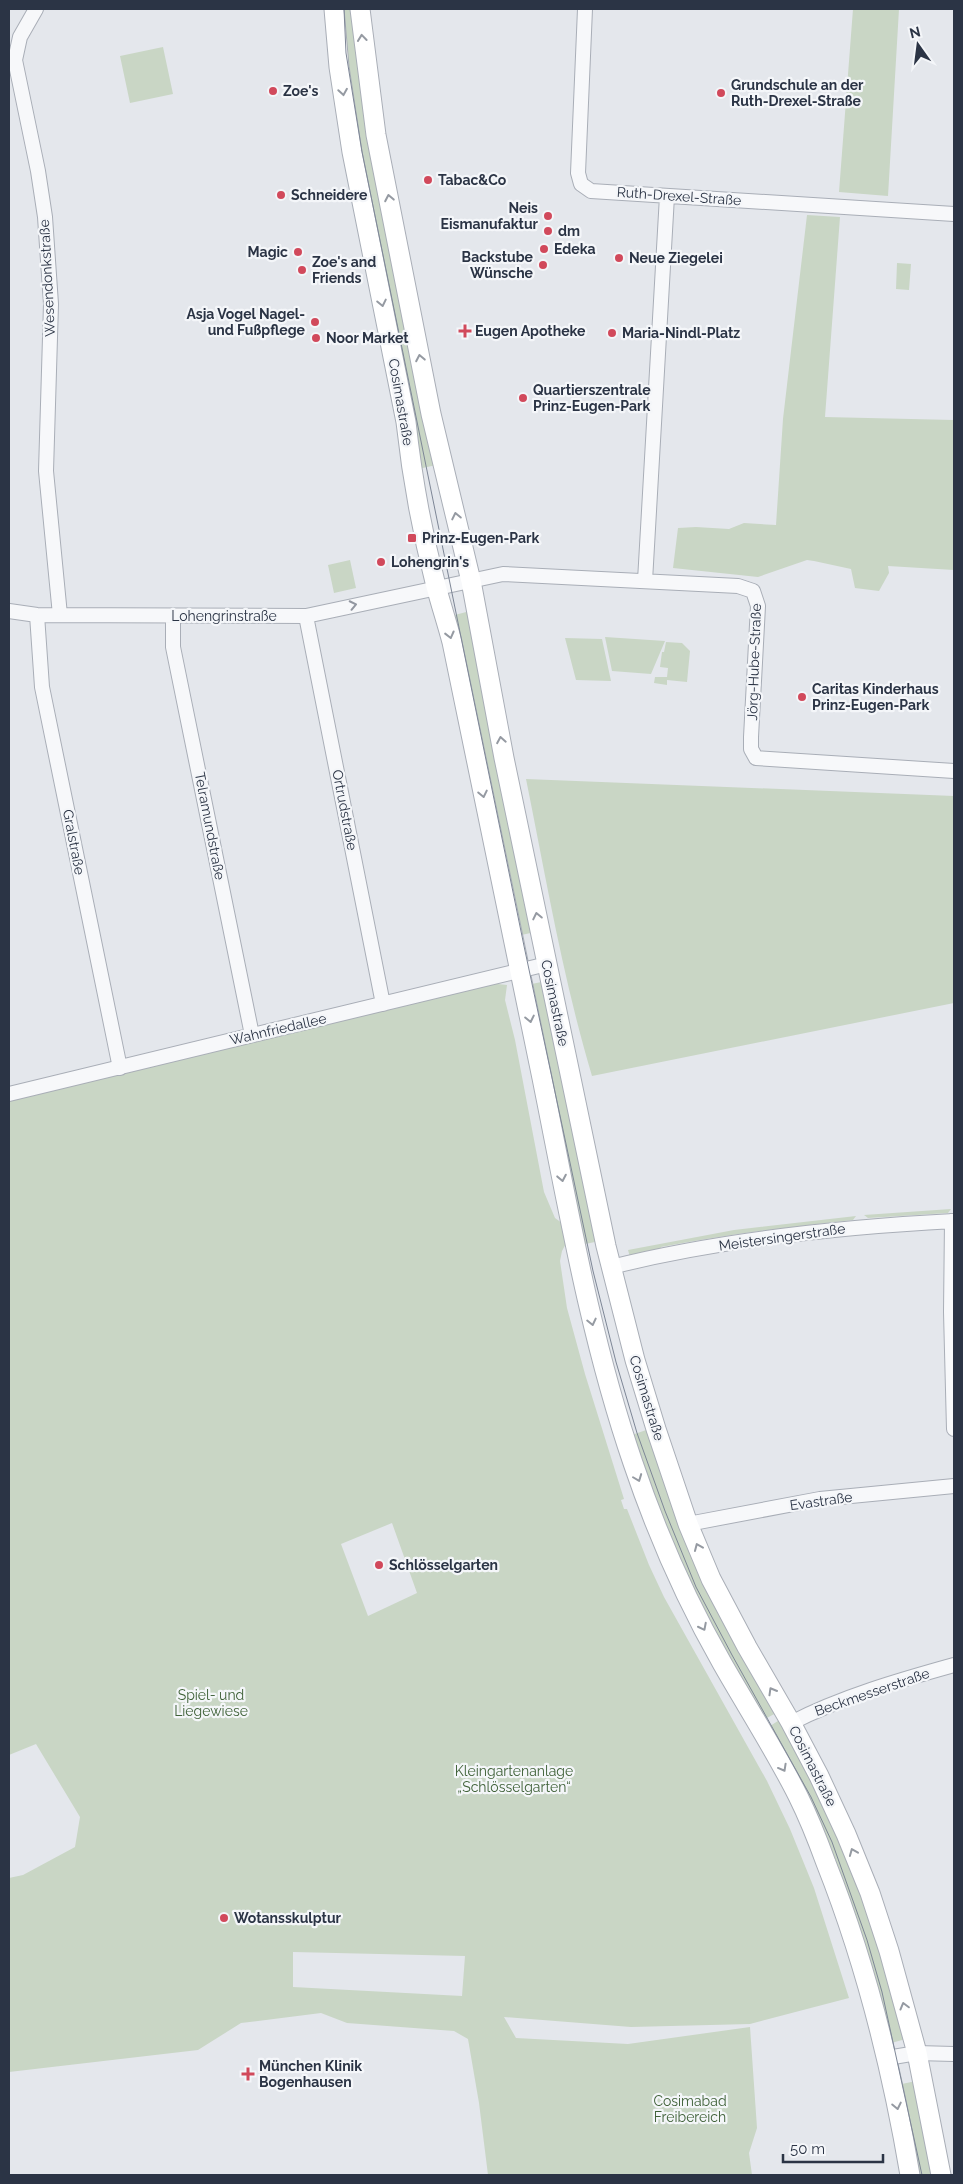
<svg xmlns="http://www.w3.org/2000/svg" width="963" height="2184" font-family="Raleway,sans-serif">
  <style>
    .green { fill: #c9d6c5; fill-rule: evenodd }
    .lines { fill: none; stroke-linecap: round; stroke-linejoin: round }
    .street-casing { stroke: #a9aeb7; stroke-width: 16 }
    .secondary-casing { stroke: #a9aeb7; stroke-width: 21 }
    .street { stroke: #f7f8fa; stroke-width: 14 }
    .secondary { stroke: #fff; stroke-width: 19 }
    .tram { stroke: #7d8696; stroke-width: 1 }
    .oneway { stroke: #959aa2 }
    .oneway2 { stroke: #9196a0 }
    .poi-dot { fill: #d1495b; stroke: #f4f6f9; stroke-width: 2 }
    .labels { text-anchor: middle; stroke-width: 4.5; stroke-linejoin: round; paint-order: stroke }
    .poi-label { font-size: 14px; font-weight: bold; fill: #2b3445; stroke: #f4f6f9; text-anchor: start }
    .street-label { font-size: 14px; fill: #2b3445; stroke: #f4f6f9 }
    .park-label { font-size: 14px; fill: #3f6138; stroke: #f4f6f9 }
  </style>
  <rect width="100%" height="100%" fill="#e4e7ec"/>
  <!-- green -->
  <path class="green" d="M338 9H355L441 464 418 469 356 152Z
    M853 9H899L888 196 839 192Z
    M163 47 173 94 130 103 120 56Z
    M807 215 840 217 825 417 954 420V570L888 566 889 573 879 591 855 588 851 569 814 561 807 560 758 577 673 568 678 528 696 527 729 529 744 523 776 525 783 419Z
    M897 263 911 264 909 290 896 289Z
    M350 560 356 588 334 593 328 565Z
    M470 611 535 932 517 936 451 616Z
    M605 637 665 641 651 674 612 671Z
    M565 638 602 639 611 681 576 680Z
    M666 642 682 643 690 651 687 682 667 680V685L654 683 655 677H667L668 668 660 667 662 652H664Z
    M526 779 954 796V1003L592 1076C563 979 546 878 526 779Z
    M546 981 600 1241 580 1245 527 985Z
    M489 983 507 985 505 1000 515 1040 544 1192 555 1218 566 1226 570 1236 562 1251 560 1261 567 1308 585 1374 624 1499 621 1500 624 1509H627L649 1565 664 1597 767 1781 790 1829 814 1888 849 1998 750 2024 631 2027 504 2017 516 2038 628 2044 750 2027 757 2128 749 2153 752 2175H488L479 2103 468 2039 454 2031 347 2023 321 2013 241 2023 198 2050 9 2072V1878L23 1875 75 1847 80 1817 36 1744 9 1755V1097ZM392 1523 417 1593 368 1616 341 1544ZM293 1952 465 1956 462 1996 293 1987Z
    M951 1209 948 1213 868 1218 864 1215Z
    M856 1216 853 1220C788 1227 725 1235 661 1247L659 1252 630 1257 628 1250 734 1230Z
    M652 1428 780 1711 763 1720 683 1572 629 1436Z
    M784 1717 874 1920 906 2039 891 2043 767 1728Z
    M916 2081 935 2175H916L897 2085Z"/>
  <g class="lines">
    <defs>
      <path id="street" d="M36 9 20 37 15 60 38 171 45 217 51 304 46 471 60 615
        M585 9 578 173 581 184 591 191 954 214
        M645 581 667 196
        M9 611 37 615 306 616 503 574 738 586 753 591 758 606 751 737V749L756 758 954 771
        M37 615 42 687 120 1068
        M173 616V647L252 1035
        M306 616 383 1004
        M9 1094 547 964
        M952 1221 951 1312 954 1429
        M611 1267C723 1239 839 1227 954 1221
        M688 1524 820 1499 954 1486
        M791 1723C841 1697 900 1680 954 1665
        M887 2058 917 2053 954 2054"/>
      <path id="secondary" d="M334 9 339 67 352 152 406 422C412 477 422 532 436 586 441 605 447 623 452 642 482 787 512 932 542 1078 568 1207 590 1338 633 1463 656 1531 686 1600 722 1663 747 1707 775 1750 798 1796 809 1818 818 1841 826 1863 866 1964 892 2069 910 2175
        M360 9 376 135 431 414 471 581 504 758 606 1246 635 1360 656 1429 688 1524 711 1579 747 1647 791 1723 819 1776 846 1834 870 1893 889 1951 917 2053 941 2175"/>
    </defs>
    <!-- street casing -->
    <use href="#street" class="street-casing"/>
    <!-- secondary casing -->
    <use href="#secondary" class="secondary-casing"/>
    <!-- street -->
    <use href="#street" class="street"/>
    <!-- secondary -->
    <use href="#secondary" class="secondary"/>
    <!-- tram -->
    <path class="tram" d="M344 9 346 53 362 152 524 946 593 1271 616 1362 637 1433 665 1511 696 1587 732 1655 811 1797 832 1842 867 1940 882 1992 922 2175"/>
  </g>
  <!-- one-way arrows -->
  <defs><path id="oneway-chevron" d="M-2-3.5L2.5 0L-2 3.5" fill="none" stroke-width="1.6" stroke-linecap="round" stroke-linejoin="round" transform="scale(1.25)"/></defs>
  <g class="oneway">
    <use href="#oneway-chevron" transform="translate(362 38) rotate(-96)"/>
    <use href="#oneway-chevron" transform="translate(343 92) rotate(81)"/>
    <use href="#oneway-chevron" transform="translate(389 198) rotate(-101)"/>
    <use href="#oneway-chevron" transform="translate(382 303) rotate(78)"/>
    <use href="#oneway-chevron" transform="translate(420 358) rotate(-101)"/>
    <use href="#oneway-chevron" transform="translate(456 516) rotate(-102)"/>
    <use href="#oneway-chevron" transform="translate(450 635) rotate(76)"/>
    <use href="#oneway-chevron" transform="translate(501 740) rotate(-100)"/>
    <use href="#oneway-chevron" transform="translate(483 794) rotate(78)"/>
    <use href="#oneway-chevron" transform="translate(537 916) rotate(-102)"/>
    <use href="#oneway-chevron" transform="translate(530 1019) rotate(78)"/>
    <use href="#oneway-chevron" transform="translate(562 1178) rotate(79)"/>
    <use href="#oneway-chevron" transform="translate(592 1322) rotate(77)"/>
    <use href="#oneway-chevron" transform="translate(638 1478) rotate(69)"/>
    <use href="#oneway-chevron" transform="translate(698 1547) rotate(-113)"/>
    <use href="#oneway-chevron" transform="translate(703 1627) rotate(63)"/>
    <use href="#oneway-chevron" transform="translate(772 1691) rotate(-120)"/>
    <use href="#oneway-chevron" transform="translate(783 1768) rotate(61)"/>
    <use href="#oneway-chevron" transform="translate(853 1852) rotate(-112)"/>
    <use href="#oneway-chevron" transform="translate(904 2006) rotate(-105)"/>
    <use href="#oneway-chevron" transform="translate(897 2106) rotate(78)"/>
  </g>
  <use class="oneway2" href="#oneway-chevron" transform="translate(353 605) rotate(-12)"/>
  <!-- markers -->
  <g class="poi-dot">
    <circle cx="273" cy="91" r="5"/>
    <circle cx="721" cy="93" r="5"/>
    <circle cx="428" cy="180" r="5"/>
    <circle cx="281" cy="195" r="5"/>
    <circle cx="548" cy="216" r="5"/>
    <circle cx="548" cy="231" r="5"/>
    <circle cx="544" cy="249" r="5"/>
    <circle cx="298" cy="252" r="5"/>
    <circle cx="619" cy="258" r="5"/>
    <circle cx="543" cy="265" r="5"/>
    <circle cx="302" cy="270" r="5"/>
    <circle cx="315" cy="322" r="5"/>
    <path d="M462.5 323.5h5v5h5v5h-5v5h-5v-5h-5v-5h5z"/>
    <circle cx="612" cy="333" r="5"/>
    <circle cx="316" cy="338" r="5"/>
    <circle cx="523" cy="398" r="5"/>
    <rect x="407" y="533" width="10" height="10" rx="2.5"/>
    <circle cx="381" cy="562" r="5"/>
    <circle cx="802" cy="697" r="5"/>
    <circle cx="379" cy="1565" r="5"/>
    <circle cx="224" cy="1918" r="5"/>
    <path d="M245.5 2066.5h5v5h5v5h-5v5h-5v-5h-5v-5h5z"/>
  </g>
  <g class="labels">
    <!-- poi labels -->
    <g class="poi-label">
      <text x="731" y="90">Grundschule an der<tspan x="731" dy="16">Ruth-Drexel-Straße</tspan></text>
      <text x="283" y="96">Zoe's</text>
      <text x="438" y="185">Tabac&amp;Co</text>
      <text x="291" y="200">Schneidere</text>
      <text x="538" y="213" text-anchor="end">Neis<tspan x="538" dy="16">Eismanufaktur</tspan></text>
      <text x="558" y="236">dm</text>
      <text x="554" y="254">Edeka</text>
      <text x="288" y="257" text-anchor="end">Magic</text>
      <text x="533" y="262" text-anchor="end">Backstube<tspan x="533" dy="16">Wünsche</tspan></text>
      <text x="629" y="263">Neue Ziegelei</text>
      <text x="312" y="267">Zoe's and<tspan x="312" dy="16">Friends</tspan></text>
      <text x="305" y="319" text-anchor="end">Asja Vogel Nagel-<tspan x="305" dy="16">und Fußpflege</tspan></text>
      <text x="475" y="336">Eugen Apotheke</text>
      <text x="622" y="338">Maria-Nindl-Platz</text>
      <text x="326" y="343">Noor Market</text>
      <text x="533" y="395">Quartierszentrale<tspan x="533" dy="16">Prinz-Eugen-Park</tspan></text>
      <text x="422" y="543">Prinz-Eugen-Park</text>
      <text x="391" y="567">Lohengrin's</text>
      <text x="812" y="694">Caritas Kinderhaus<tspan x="812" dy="16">Prinz-Eugen-Park</tspan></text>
      <text x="389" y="1570">Schlösselgarten</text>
      <text x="234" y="1923">Wotansskulptur</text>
      <text x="259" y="2071">München Klinik<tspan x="259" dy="16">Bogenhausen</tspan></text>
    </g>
    <!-- street labels -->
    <g class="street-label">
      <text transform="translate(679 196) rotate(4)" y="5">Ruth-Drexel-Straße</text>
      <text transform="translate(47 278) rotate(-93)" y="5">Wesendonkstraße</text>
      <text transform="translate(401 402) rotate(80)" y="5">Cosimastraße</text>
      <text x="224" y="621">Lohengrinstraße</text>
      <text transform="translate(754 662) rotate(-88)" y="5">Jörg-Hube-Straße</text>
      <text transform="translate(345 810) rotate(79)" y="5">Ortrudstraße</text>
      <text transform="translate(210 826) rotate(79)" y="5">Telramundstraße</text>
      <text transform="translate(74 842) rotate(79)" y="5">Gralstraße</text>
      <text transform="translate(555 1003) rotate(78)" y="5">Cosimastraße</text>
      <text transform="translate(278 1029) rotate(-13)" y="5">Wahnfriedallee</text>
      <text transform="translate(782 1237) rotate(-8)" y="5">Meistersingerstraße</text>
      <text transform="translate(647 1398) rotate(73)" y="5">Cosimastraße</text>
      <text transform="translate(821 1501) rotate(-8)" y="5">Evastraße</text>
      <text transform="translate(872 1692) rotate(-19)" y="5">Beckmesserstraße</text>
      <text transform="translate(813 1766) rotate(63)" y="5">Cosimastraße</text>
    </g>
    <!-- park labels -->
    <g class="park-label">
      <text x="211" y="1700">Spiel- und<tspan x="211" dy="16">Liegewiese</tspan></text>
      <text x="514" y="1776">Kleingartenanlage<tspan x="514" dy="16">„Schlösselgarten“</tspan></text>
      <text x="690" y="2106">Cosimabad<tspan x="690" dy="16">Freibereich</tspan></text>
    </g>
  </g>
  <!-- border -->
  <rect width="963" height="2184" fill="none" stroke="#2b3445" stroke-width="20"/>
  <!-- north arrow -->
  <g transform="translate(918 45) rotate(346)" stroke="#f4f6f9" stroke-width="4" paint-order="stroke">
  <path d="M0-4L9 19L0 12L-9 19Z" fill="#2b3445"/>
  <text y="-8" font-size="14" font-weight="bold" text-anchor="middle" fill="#2b3445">N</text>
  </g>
  <!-- scale -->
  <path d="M783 2154v8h100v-8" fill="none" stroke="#2b3445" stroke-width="2.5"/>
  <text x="790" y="2154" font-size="15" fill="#2b3445" stroke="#f4f6f9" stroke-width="4" paint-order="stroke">50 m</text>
</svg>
